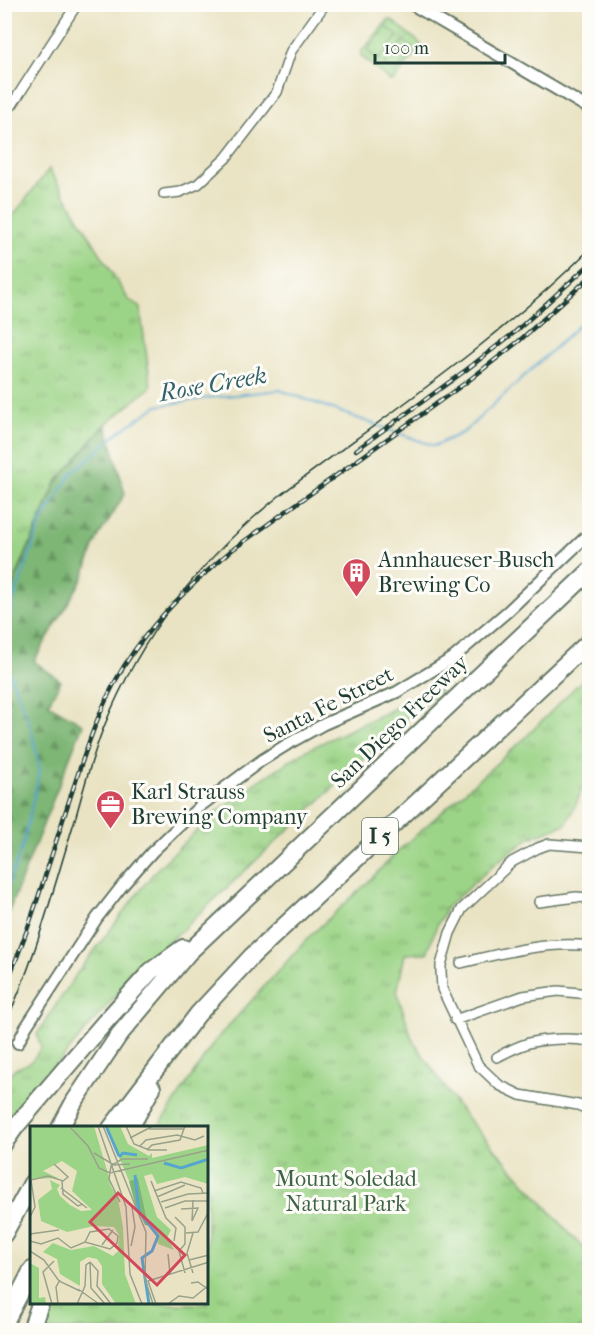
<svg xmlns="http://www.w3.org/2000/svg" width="594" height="1335" font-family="'IM FELL French Canon',serif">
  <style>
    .grass { fill: url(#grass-tufts); stroke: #5e885e; stroke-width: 1.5 }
    .forest { fill: url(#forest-firs); stroke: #4e7a54; stroke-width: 1.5 }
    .pitch { fill: #9cd487; stroke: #5e885e; stroke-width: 1.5 }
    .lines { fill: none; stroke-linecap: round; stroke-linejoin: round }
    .stream { stroke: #56a5cf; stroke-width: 2 }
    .minor-casing { stroke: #676; stroke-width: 12 }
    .tertiary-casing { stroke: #676; stroke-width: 14 }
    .motorway-casing { stroke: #676; stroke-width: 20 }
    .minor { stroke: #fff; stroke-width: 9 }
    .tertiary { stroke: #fff; stroke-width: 10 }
    .motorway { stroke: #fff; stroke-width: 16 }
    .tram { stroke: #1f3d34; stroke-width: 1.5 }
    .rail-casing { stroke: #1f3d34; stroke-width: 4.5 }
    .rail { stroke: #fdfcf7; stroke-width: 2; stroke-dasharray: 7; stroke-linecap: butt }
    .labels { text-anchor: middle; stroke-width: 6; stroke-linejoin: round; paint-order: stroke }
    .shield { fill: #fdfcf7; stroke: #62766e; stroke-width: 1.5 }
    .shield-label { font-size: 21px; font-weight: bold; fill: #1f3d34 }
    .poi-label { font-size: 22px; fill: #1f3d34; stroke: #fdfcf7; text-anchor: start }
    .street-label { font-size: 22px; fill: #1f3d34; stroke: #fdfcf7 }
    .park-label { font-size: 22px; fill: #3e6349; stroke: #fdfcf7 }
    .water-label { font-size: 24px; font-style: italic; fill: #32616a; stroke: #fdfcf7 }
    .inset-river { fill: none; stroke: #56a5cf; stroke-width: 3 }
    .inset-road { fill: none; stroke: #98a18a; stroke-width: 1.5 }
    .view { fill: #d1495b; fill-opacity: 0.15; stroke: #d1495b; stroke-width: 3 }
    .inset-edge { fill: none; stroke: #1f3d34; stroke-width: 3 }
  </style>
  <defs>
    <pattern id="grass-tufts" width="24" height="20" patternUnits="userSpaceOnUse" patternTransform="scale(1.5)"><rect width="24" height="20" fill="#9cd487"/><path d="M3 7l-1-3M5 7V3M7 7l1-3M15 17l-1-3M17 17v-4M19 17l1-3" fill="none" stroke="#7fad6f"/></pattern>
    <pattern id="forest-firs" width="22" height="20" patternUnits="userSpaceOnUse" patternTransform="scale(1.5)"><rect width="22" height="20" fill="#7db674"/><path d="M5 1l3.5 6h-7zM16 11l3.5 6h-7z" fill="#669560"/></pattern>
  </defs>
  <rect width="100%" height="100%" fill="#fdfcf7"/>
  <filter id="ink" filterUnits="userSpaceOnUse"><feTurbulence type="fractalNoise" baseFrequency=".0167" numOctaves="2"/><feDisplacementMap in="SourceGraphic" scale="12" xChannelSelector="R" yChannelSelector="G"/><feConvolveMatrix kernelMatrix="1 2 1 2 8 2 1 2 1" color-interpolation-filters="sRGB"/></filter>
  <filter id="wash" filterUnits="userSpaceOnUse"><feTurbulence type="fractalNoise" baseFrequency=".008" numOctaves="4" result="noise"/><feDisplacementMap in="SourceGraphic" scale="24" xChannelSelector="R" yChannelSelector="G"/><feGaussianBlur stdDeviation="1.35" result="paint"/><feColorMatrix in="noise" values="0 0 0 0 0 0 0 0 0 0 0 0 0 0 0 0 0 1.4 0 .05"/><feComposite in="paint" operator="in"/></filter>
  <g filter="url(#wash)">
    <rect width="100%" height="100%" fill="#e9e3c3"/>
    <!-- grass -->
    <path class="grass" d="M388 20H392L421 44V48L394 80 390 81 361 56V52Z
      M49 169 128 299 140 308 151 387 106 424 56 483 5 602V226Z
      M589 673V776L587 777 577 802 566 824 530 838 496 863 448 906 437 925 427 953 405 954 397 992 412 1039 461 1111 589 1255V1330H47L53 1304H207V1128H158L214 1042 309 937 364 886 397 852 526 737Z
      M437 688 440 692 431 700 419 707 182 930 139 968 8 1122 5 1128V1083L14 1069C28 1065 34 1061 41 1047L37 1034 78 972 155 871 215 813 257 782 305 751Z"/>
    <!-- forest -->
    <path class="forest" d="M106 424 125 494 97 539 83 578 34 661 61 681 48 704 83 724 5 921V605L56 483Z"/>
    <!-- pitch -->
    <path class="pitch" d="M387 27 398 36 378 60 367 50Z
      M404 41 415 50 395 73 384 64Z"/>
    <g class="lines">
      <!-- stream -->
      <path class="stream" d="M4 896 23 844 40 770 31 728 5 661 11 608 41 522 71 474 119 432 157 406 208 398 280 390 434 446 464 432 590 315"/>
    </g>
  </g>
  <g filter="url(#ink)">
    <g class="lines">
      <defs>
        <path id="minor" d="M4 107 12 105 77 4
          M164 194 180 192 198 184 226 158 277 92 291 51 325 4
          M590 847 549 844 538 848 512 862 462 909 450 933 441 965V971L442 989 478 1065 499 1085 520 1095 578 1105 590 1110
          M539 902 576 897 590 898
          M461 963C503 953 545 941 590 946
          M455 1020 523 996 558 991 590 994
          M497 1057C505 1053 514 1048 523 1045 540 1038 572 1038 590 1041"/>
        <path id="tertiary" d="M411 4 590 109
          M18 1043 26 1027 97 918 122 886 152 852 199 807 262 760 288 744 324 724 397 692 453 658 508 611 590 533"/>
        <path id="motorway" d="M60 1128 74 1102 119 1035 188 953 590 571
          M111 1128 198 1014 252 956 590 641
          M130 1128 152 1088
          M4 1143 16 1126 105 1022 151 971 183 948
          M4 1234 32 1183
          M4 1324 32 1270
          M31 1330 40 1304"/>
      </defs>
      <!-- minor casing -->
      <use href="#minor" class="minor-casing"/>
      <!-- tertiary casing -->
      <use href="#tertiary" class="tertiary-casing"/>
      <!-- motorway casing -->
      <use href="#motorway" class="motorway-casing"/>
      <!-- minor -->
      <use href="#minor" class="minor"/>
      <!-- tertiary -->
      <use href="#tertiary" class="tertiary"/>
      <!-- motorway -->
      <use href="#motorway" class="motorway"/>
      <!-- tram -->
      <path class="tram" d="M4 1026C36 959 54 886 76 816 84 787 92 757 103 729 142 633 199 561 279 496 385 416 495 343 590 249"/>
      <defs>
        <path id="rail" d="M356 450 466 370 515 332 590 264
          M4 989C33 922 52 851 75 783 90 737 106 690 134 651 161 613 197 579 232 550L468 381 519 341 590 277"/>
      </defs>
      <!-- rail casing -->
      <use href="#rail" class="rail-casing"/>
      <!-- rail -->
      <use href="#rail" class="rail"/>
    </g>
  </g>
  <!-- icons -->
  <defs>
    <symbol id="building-pin" viewBox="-11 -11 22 30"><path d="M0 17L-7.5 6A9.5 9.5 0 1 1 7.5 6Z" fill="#d1495b" stroke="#fdfcf7"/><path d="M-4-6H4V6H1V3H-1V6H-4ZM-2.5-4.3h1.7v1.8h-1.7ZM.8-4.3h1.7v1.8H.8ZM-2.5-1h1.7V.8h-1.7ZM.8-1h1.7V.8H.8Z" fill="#fff"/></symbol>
    <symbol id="office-pin" viewBox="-11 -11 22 30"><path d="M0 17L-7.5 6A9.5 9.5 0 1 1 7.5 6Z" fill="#d1495b" stroke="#fdfcf7"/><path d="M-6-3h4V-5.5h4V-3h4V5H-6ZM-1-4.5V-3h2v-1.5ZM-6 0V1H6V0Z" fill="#fff"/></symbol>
  </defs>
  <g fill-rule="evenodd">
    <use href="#building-pin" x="340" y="556" width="33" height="45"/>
    <use href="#office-pin" x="94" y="788" width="33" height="45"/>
  </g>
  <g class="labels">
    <!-- shield labels -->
    <rect class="shield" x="362" y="818" width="36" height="36" rx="4.5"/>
    <g class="shield-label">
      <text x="380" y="843">I 5</text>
    </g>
    <!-- poi labels -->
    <g class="poi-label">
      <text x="378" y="567">Annhaueser-Busch<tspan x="378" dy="25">Brewing Co</tspan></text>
      <text x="131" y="799">Karl Strauss<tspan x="131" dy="25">Brewing Company</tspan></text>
    </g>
    <!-- street labels -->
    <g class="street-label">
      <text transform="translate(328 704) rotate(-27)" y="8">Santa Fe Street</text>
      <text transform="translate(399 721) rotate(-44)" y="8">San Diego Freeway</text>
    </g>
    <!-- park labels -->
    <g class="park-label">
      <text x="346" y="1186">Mount Soledad<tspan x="346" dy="25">Natural Park</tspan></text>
    </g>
    <!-- water labels -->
    <g class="water-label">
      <text transform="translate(213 384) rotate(-10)" y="8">Rose Creek</text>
    </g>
  </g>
  <!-- overview -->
  <g transform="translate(30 1126)">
    <rect width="178" height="178" fill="#e9e3c3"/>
    <path d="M0 0H38L54 16 88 72 93 101 95 148 106 178H86L72 158V140L67 133 58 131 50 136V160L30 148 27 133 13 126 23 117 41 124 64 120 83 130 88 125 89 109 84 101 64 100 37 106 11 95 8 74 22 63 20 54 30 59 27 63 30 70 40 79 51 85 62 84 42 65 47 45 32 35 13 45 28 52 1 53 0 68ZM41 0H64L82 61 70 44ZM76 0H90L98 18 119 30 122 27V32L178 19V58L155 51 127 58 122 48 114 50 127 91 141 104 137 112 144 124 128 118 124 101 116 89 108 52 99 55ZM0 137 9 142V172L15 171 16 178H0Z" fill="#9cd487"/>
    <path d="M108 52 116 89 129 114 120 100 115 99 105 78 99 55Z" fill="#7db674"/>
    <path class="inset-river" d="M76 0 89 30M89 31 93 27 107 29M134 37 151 42 179 33M105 49 109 86 128 110 122 125 112 132 119 178"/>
    <path class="inset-road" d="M39 0 58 20 69 42 80 47 179 24M68 0 96 81 100 148 112 178M73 0 116 106 115 153 123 178M96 0 104 18 119 24H137M119 3H154M100 12 123 0M110 20 116 14 147 9 165 14 174 10M117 24 122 19 150 14 155 0M64 27 84 39 100 38M32 55 33 68 48 80 53 78M121 55 136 92 146 102 144 115M31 62 57 82M124 65 151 56 171 62 173 67M127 71 155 59M90 76 79 53 81 40 92 33H118M131 76 158 68 179 67M135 82 155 75H179M151 83 168 82 162 95M0 91 5 81 1 54 18 50 33 55 38 51 24 38M145 91 155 101V118L149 125 155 147M162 95 163 74M156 107 168 106 178 87M0 108 29 104M0 115 11 118 28 112 41 122 55 116 80 123 87 117 88 110 79 103 60 106 55 116M72 119 83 104M101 120 105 101 102 81M0 125 14 134 29 155 50 165M138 128 140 148M159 134 179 129M60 136 68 145 67 160 81 178M60 136 61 162 75 178M163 147 157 127 163 107M161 157 168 156 179 164M48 163 69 178M22 178 13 146 24 135M28 178 26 161 30 154M47 178 55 160 56 139 60 136M126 178 118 155 179 136M138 178 149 170 163 172 179 159"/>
    <path class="view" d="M88 67 155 129 127 159 60 96Z"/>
    <rect width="178" height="178" class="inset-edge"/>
  </g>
  <!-- margin -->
  <rect width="594" height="1335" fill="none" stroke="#fdfcf7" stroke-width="24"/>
  <!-- scale -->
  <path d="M375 54v9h130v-9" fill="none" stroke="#1f3d34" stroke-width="3"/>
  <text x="384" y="54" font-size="18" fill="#1f3d34" stroke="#fdfcf7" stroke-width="4.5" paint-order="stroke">100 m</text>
</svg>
